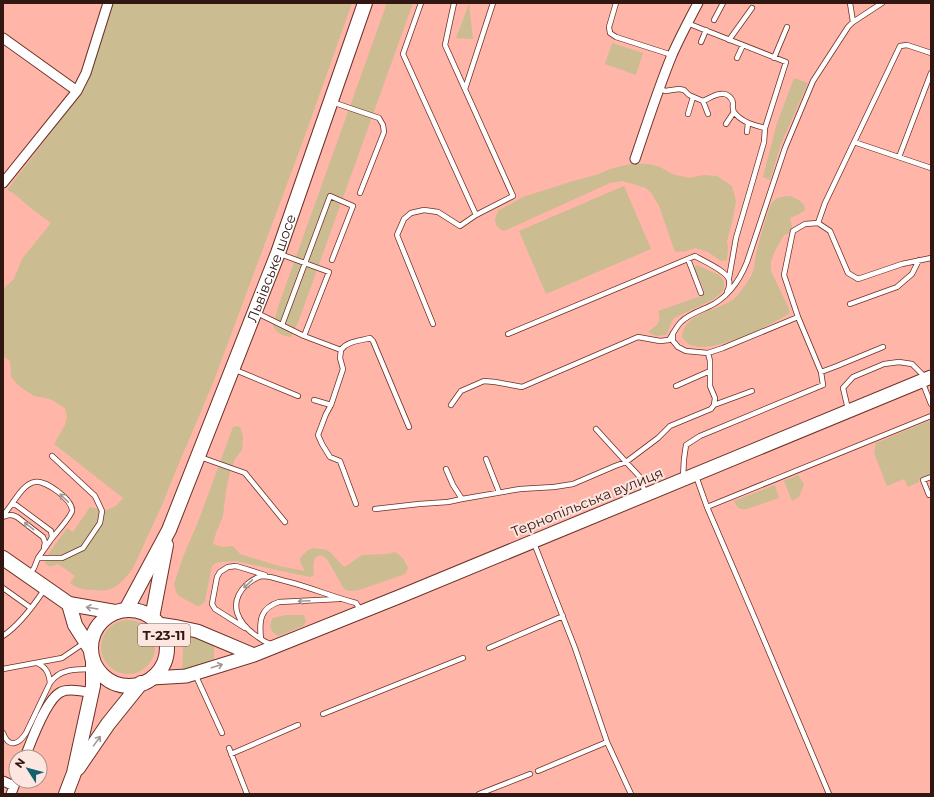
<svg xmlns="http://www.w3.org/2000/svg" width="934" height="797" font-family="Montserrat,sans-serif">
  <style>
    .green { fill: #cbbc92 }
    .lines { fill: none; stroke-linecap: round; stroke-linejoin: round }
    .lane-casing { stroke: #6d3026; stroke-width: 6 }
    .street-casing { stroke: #6d3026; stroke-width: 11 }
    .secondary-casing { stroke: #6d3026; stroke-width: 15 }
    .primary-casing { stroke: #6d3026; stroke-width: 16 }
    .lane { stroke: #fff; stroke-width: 4.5 }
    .street { stroke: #fff; stroke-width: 9 }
    .secondary { stroke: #fff; stroke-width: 13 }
    .primary { stroke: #fff; stroke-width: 14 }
    .oneway { stroke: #a29694 }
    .labels { text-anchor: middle; stroke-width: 4; stroke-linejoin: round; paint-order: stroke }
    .shield { fill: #fde5e0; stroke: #6e544f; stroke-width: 1 }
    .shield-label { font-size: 13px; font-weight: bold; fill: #311611 }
    .street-label { font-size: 14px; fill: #311611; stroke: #fde5e0 }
  </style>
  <rect width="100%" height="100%" fill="#ffb5a7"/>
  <!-- green -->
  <path class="green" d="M113 3H352L303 141 213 383 174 475 163 503 133 568C126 577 118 588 107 590 103 591 98 590 94 590 83 589 80 590 70 583L75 576 58 564C53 566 49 568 45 563V559L67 528 73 532 90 507 104 511 116 506 123 498 54 444 65 425 67 417 65 408 50 399 34 396 20 387 11 377 10 361 3 356V289L14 279 22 259 51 223 32 209 13 193 7 190 86 87Z
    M387 3H413L299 320 291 337C282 336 277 333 273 326L278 307Z
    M469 4 473 39 456 38Z
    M612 43 643 53 636 75 605 64Z
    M794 78 808 83 781 144 770 180 763 177 777 123Z
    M630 164H649L660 167 672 174 689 178 704 175 717 176 732 186 736 201 733 218 727 241 728 248 727 260 721 261 708 252 695 248 686 251 675 252 659 206 652 194 646 188 623 181 610 183 504 231 500 229 496 225 495 219 498 211 523 197 570 182 599 174 610 169Z
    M624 186 651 249 546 294 519 231Z
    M790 196C796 199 805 201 805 210L799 214 790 218 793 231 784 235 775 251 771 261V271L789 309V314C768 326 718 352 694 346 688 345 685 341 682 337 684 311 720 312 736 297 739 294 750 279 752 274 755 267 755 258 757 250 761 235 765 220 770 206 776 197 779 197 790 196Z
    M697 265 719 275 724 281V289L719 295 712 300 674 318C670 323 670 329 666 335L656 336 648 332C657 325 662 323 658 311L701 296 704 290 694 268Z
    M931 421V474L919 479V482L908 487 904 479 887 486 874 453 876 443 926 422Z
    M237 426 240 427 243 436 242 450 235 459 230 472 226 491 223 516 216 533 213 544 222 547 233 546 240 554 279 566 305 571 300 562V558L308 550 314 548 327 550 331 553 343 566 345 567 362 555 389 554 395 552 403 558 408 568 405 574 359 590 349 591 344 589 327 559C314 548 312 565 314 575L310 577 235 561 221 562 215 563 212 566 205 601 201 605 197 606 179 596 176 592 174 584 183 557 198 522 233 427Z
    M798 475 804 484 799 497 792 501 784 481Z
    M775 485 779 498 747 509C738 510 738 508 734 501Z
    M286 615H304L306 621 303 626 278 636C270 631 268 626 273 618Z
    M101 647a27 27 0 1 1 54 0a27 27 0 1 1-54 0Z
    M184 632 214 646V661L182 671Z"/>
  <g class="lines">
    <defs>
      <path id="lane" d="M421 3 403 54 476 215 513 196 445 45 454 3
        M616 3 609 27 610 33 616 37 672 55
        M850 3 853 22
        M714 20 723 3
        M687 23 786 62 765 128 764 142 753 180 736 238 729 278
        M729 40 752 8
        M701 42 706 30
        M737 58 743 45
        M774 58 787 27
        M660 86 661 89 665 91 679 89 684 90 689 95 703 101C709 99 714 94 721 94 726 93 732 97 733 103 733 106 732 109 734 112 741 122 754 125 765 128
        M465 89 493 3
        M703 101 708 114
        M332 102 379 118 383 125 384 132 360 193
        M688 114 693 97
        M726 124 734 112
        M747 132 748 123
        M854 142 931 168
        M899 157 931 73
        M818 223 825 203 900 46 907 45 931 53
        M280 254 329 272 304 336
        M688 259 701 293
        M850 304 897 287 912 274 919 260
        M257 313 304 336 341 350 340 358 343 369 331 405 326 414 318 435 322 444 330 457 340 461 356 504
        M798 317 784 275 793 231 805 224 818 223 830 231 848 273 858 279 902 264 931 258
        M433 324 397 235 404 219 411 213 424 210 438 212 460 226 476 215
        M282 325 330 196 353 206 332 260
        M673 333V341L678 347 686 351 708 353 723 348 798 317 821 372 823 385 700 436 686 445 684 459 683 477
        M508 334 695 256C703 261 727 271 729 280 730 284 729 288 727 292
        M341 350C347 341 360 341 370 338L373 341 409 427
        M233 369 298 396
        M821 372 837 366 883 347
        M922 381 931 404
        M676 386 710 371
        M314 400 331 405
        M451 405 461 391 484 381 495 382 522 387 638 337 660 341 669 340C673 334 676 327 681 322 688 315 699 311 708 307 728 298 739 282 747 262L785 148 813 81 848 27 853 22 882 3
        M714 405 752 391
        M848 409 843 388 853 377 884 364 899 362 912 364 925 377
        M596 429 626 462 658 438 670 426 711 409 714 405 715 398 710 386V361L708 353
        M200 457 245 473 285 522
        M486 459 499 492
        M696 476 707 507 756 621 829 794
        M931 477 923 480 929 495 931 494
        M462 499 520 489 554 487 573 484 615 466 626 462 639 476 646 495
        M11 505C17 497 25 483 35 482 46 480 73 500 72 511 71 517 54 535 50 541
        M707 507 931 416
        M375 509 419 504 448 502 462 499 453 485 446 469
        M3 516 11 505H16L51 531 52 537 50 541 38 558 34 568 29 575
        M3 517C8 515 11 514 17 517L43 537 45 542 44 548
        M534 543 575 648 607 742 631 794
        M38 558H62L83 548 100 523 102 511 95 496 52 456
        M3 588 31 608
        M245 628 215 609 212 604 217 577 220 572 228 567 236 566 265 575
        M3 636C18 626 34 605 44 590
        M261 639C259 621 260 608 279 602L339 599
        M271 644C266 643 262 640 258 637 238 624 227 604 246 585 251 581 256 577 262 576 271 576 280 580 289 582 312 588 333 597 356 603L361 611
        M489 648 563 616
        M37 663C46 667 49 673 50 683
        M3 669 62 658 84 643
        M195 674 222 733
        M323 714 463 658
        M3 733C9 749 19 744 26 733L50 683C59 669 76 669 91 669
        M229 748 247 794
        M231 754 298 725
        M538 771 607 742
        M479 794 530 774"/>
      <path id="street" d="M3 38 77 91
        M635 159C647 124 658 89 672 55 680 37 689 20 698 3
        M3 183 77 91 86 73 108 3
        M25 757C31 742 46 699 61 692 68 688 83 691 92 693
        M3 781 14 786
        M11 794 16 781"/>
      <path id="secondary" d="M158 624 178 627 197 631 254 655
        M152 678 186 676 254 655 401 596 931 377"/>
      <g id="primary">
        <path d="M3 558 69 604 115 612"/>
        <path d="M69 604 75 625 91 650"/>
        <path id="s1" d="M126 610 169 530 278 253 365 3"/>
        <circle cx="129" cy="648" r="38"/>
        <path d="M152 618 166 545"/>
        <path d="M78 768 108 724 141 683"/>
        <path d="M66 794 74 773 93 686V662"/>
      </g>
    </defs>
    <!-- lane casing -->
    <use href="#lane" class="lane-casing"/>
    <!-- street casing -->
    <use href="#street" class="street-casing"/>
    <!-- secondary casing -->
    <use href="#secondary" class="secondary-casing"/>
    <!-- primary casing -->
    <use href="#primary" class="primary-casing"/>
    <!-- lane -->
    <use href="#lane" class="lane"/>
    <!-- street -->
    <use href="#street" class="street"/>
    <!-- secondary -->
    <use href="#secondary" class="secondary"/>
    <!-- primary -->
    <use href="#primary" class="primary"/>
  </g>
  <!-- one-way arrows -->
  <defs><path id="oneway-shaft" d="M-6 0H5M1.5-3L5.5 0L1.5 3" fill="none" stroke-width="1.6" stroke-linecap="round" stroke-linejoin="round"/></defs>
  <g class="oneway">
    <use href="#oneway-shaft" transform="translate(64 498) rotate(-136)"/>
    <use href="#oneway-shaft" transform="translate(29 526) rotate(-142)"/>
    <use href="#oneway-shaft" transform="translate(248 584) rotate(137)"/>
    <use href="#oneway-shaft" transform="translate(304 601) rotate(177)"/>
    <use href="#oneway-shaft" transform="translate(92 608) rotate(-171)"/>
    <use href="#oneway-shaft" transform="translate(217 666) rotate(-17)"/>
    <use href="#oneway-shaft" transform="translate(97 741) rotate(-54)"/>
  </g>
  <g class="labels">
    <!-- shield labels -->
    <rect class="shield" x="138" y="624" width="52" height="22" rx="3"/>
    <g class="shield-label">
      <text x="164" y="640">Т-23-11</text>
    </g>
    <!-- street labels -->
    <g class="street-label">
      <text dy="5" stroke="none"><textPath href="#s1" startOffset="372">Львівське шосе</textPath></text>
      <text transform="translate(587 502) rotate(-22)" y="5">Тернопільська вулиця</text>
    </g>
  </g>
  <!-- border -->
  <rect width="934" height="797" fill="none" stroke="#311611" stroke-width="8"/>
  <!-- north arrow -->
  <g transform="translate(28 769) rotate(306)"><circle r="19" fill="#fde5e0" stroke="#ab928d"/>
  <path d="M0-3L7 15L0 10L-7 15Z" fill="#15616d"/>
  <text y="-6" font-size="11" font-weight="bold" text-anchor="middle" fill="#311611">N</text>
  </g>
</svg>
